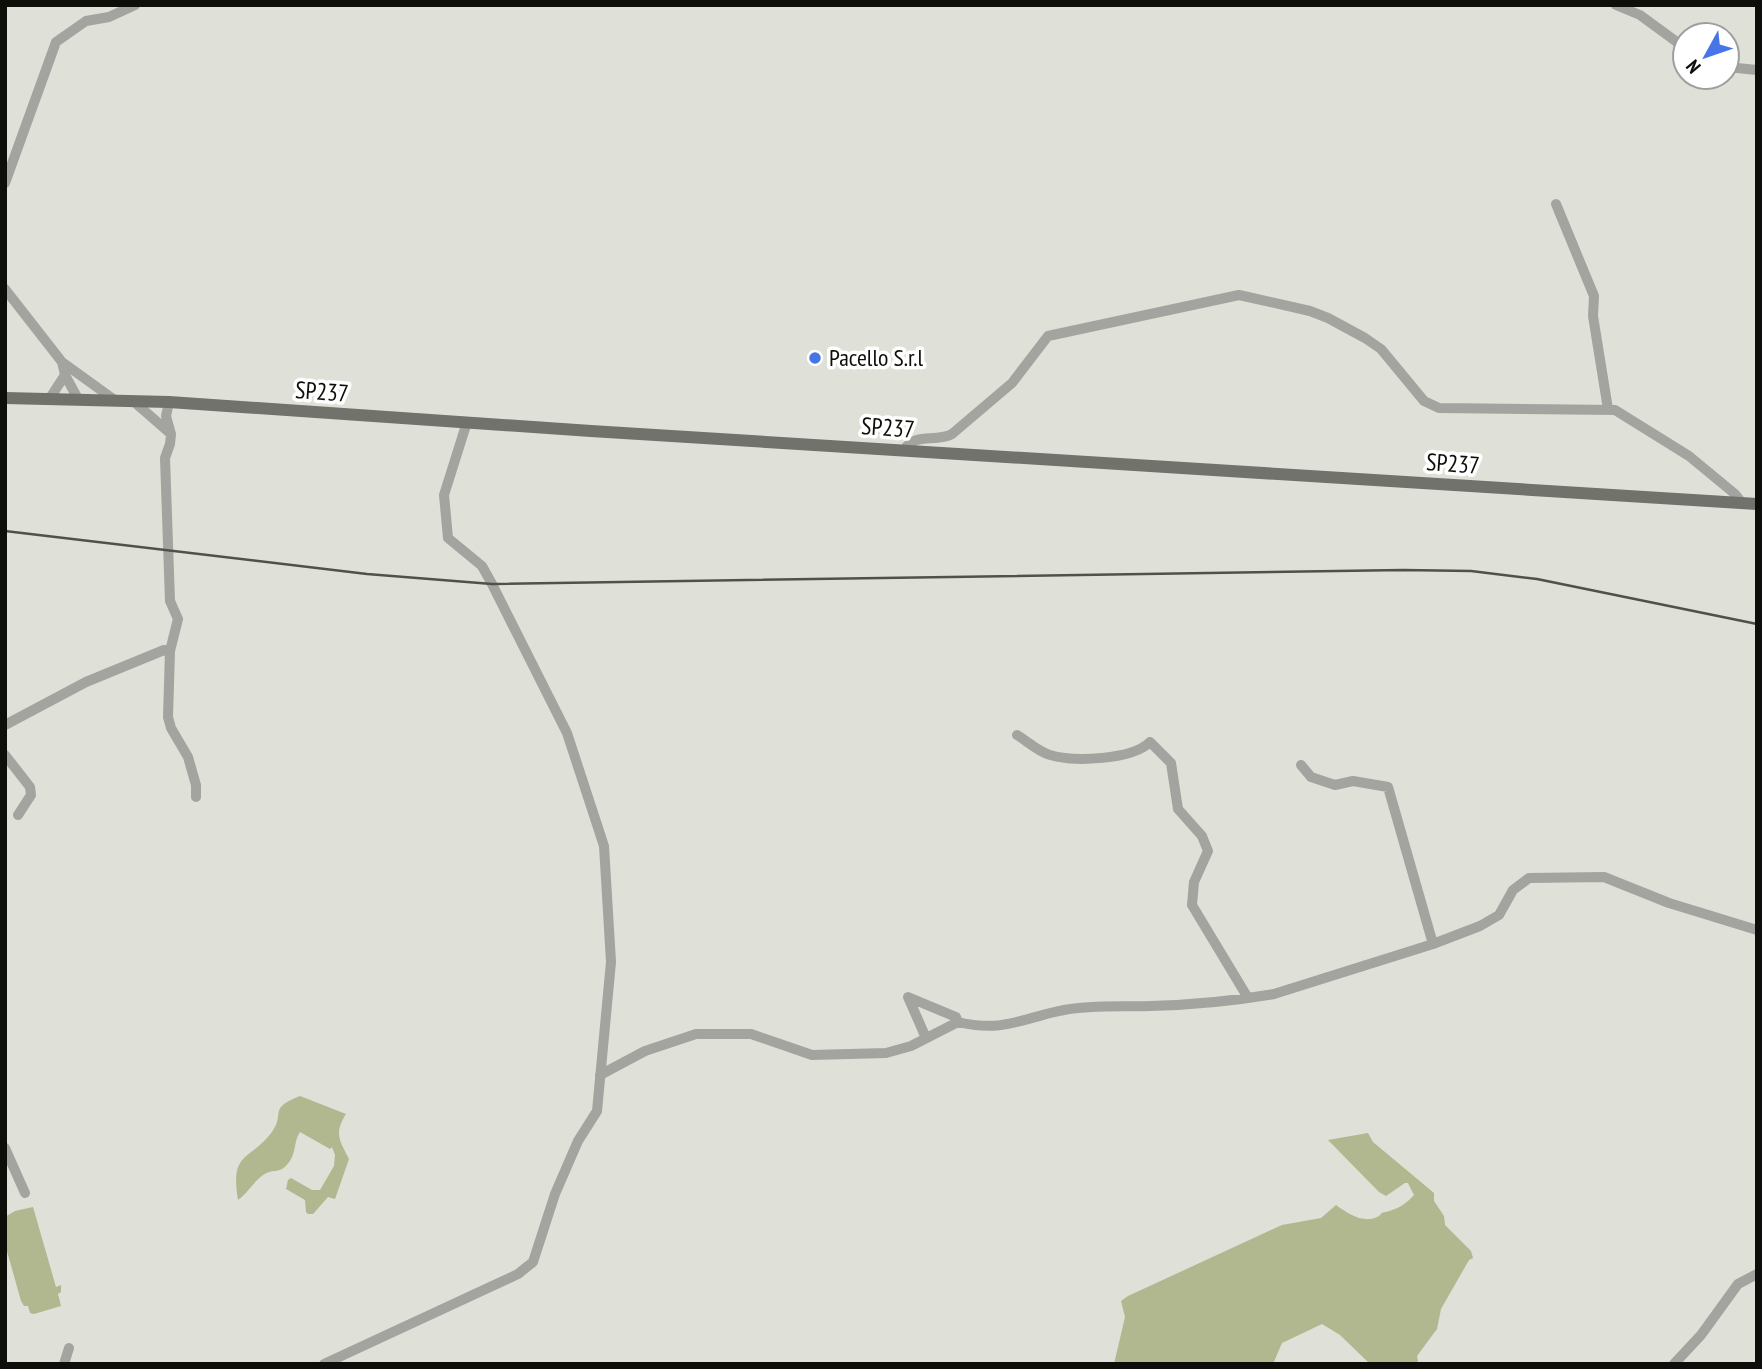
<svg xmlns="http://www.w3.org/2000/svg" width="1762" height="1369" font-family="'PT Sans Narrow',sans-serif">
  <style>
    .green { fill: #b1b78e }
    .lines { fill: none; stroke-linecap: round; stroke-linejoin: round }
    .minor { stroke: #a3a3a0; stroke-width: 10 }
    .major { stroke: #70726b; stroke-width: 12 }
    .rail { stroke: #51514c; stroke-width: 2.5 }
    .poi-dot { fill: #4675e7; stroke: #fff; stroke-width: 2.5 }
    .labels { text-anchor: middle; stroke-width: 7; stroke-linejoin: round; paint-order: stroke }
    .poi-label { font-size: 24px; fill: #0d0d0a; stroke: #fff; text-anchor: start }
    .street-label { font-size: 24px; fill: #0d0d0a; stroke: #fff }
  </style>
  <rect width="100%" height="100%" fill="#dfe0d7"/>
  <!-- green -->
  <path class="green" d="M300 1096 346 1114C334 1133 339 1140 349 1159L335 1199 328 1197 313 1214H308L306 1212 305 1200 286 1189 288 1180 291 1178 312 1190H320L334 1166 335 1155 332 1147 330 1149 300 1132C294 1141 296 1150 291 1159 281 1176 275 1167 263 1175 253 1182 248 1193 238 1200 230 1151 249 1162 272 1132 286 1113 267 1109 300 1096Z
    M1368 1133 1373 1142 1434 1193V1201L1444 1216 1445 1225 1471 1251 1473 1258 1469 1260 1441 1309 1437 1329 1417 1356 1418 1361 1416 1364H1370L1340 1335 1322 1324 1282 1343 1273 1364H1114L1125 1317 1121 1301 1128 1296 1282 1225 1321 1218 1336 1205C1347 1213 1363 1224 1377 1217 1386 1212 1376 1214 1386 1212 1398 1209 1406 1204 1414 1195L1408 1183H1405L1386 1196 1379 1192 1328 1140Z
    M33 1207 56 1287 61 1285V1292L58 1294 61 1306 34 1314 30 1313 28 1306H24L21 1301 5 1244V1217L15 1211Z"/>
  <g class="lines">
    <!-- minor -->
    <path class="minor" d="M1616 5 1640 15 1685 48
      M1727 67 1757 70
      M5 183 56 42 86 21 109 17 135 5
      M1556 204 1594 296 1593 316 1608 409
      M5 289 62 362
      M65 375 78 399
      M50 398 65 375 62 362 116 401
      M132 400 171 434 166 416 169 402
      M171 434 170 444 165 458 170 601 178 619 170 651 168 717 171 728 188 757 196 785V797
      M904 450C915 432 935 443 952 434L1012 383 1048 336 1239 295 1310 311 1328 318 1365 338 1381 349 1424 401 1439 408 1615 410 1689 456 1735 494 1743 504
      M5 725 86 682 164 650 170 651
      M1017 735C1027 741 1039 752 1050 755 1074 762 1132 760 1150 742L1171 763 1178 809 1202 836 1208 851 1194 882 1192 905 1248 998
      M5 755 30 787 31 795 18 815
      M1301 765 1311 777 1335 785 1353 781 1388 787 1433 944
      M926 1038 908 997 956 1017 958 1022C1004 1033 1022 1018 1064 1010 1091 1005 1122 1007 1150 1006 1191 1005 1233 1001 1274 994L1433 944 1480 926 1499 915 1513 890 1529 878 1604 877 1669 903 1757 930
      M600 1075 645 1051 696 1034H751L812 1055 886 1053 911 1046 958 1022
      M5 1148 25 1193
      M64 1364 69 1348
      M324 1364 518 1274 533 1262 555 1194 578 1141 597 1111 611 962 604 846 567 733 492 584 482 566 448 538 444 495 467 422
      M1674 1364 1701 1335 1738 1284 1757 1274"/>
    <!-- major -->
    <path class="major" d="M5 398 169 402 591 431 1757 504"/>
    <!-- rail -->
    <path class="rail" d="M5 531 367 574 492 584 1403 570 1471 571 1537 579 1757 624"/>
  </g>
  <!-- markers -->
  <circle class="poi-dot" cx="815" cy="358" r="7"/>
  <g class="labels">
    <!-- poi labels -->
    <g class="poi-label">
      <text x="829" y="366">Pacello S.r.l</text>
    </g>
    <!-- street labels -->
    <g class="street-label">
      <text transform="translate(322 392) rotate(4)" y="8">SP237</text>
      <text transform="translate(888 428) rotate(4)" y="8">SP237</text>
      <text transform="translate(1453 464) rotate(4)" y="8">SP237</text>
    </g>
  </g>
  <!-- border -->
  <rect width="1762" height="1369" fill="none" stroke="#0d0d0a" stroke-width="14"/>
  <!-- north arrow -->
  <g transform="translate(1706 56) rotate(230)"><circle r="33" fill="#ffffff" stroke="#9e9e9d" stroke-width="2"/>
  <path d="M0-5L12 26L0 18L-12 26Z" fill="#4675e7"/>
  <text y="-10" font-size="19" font-weight="bold" text-anchor="middle" fill="#0d0d0a">N</text>
  </g>
</svg>
